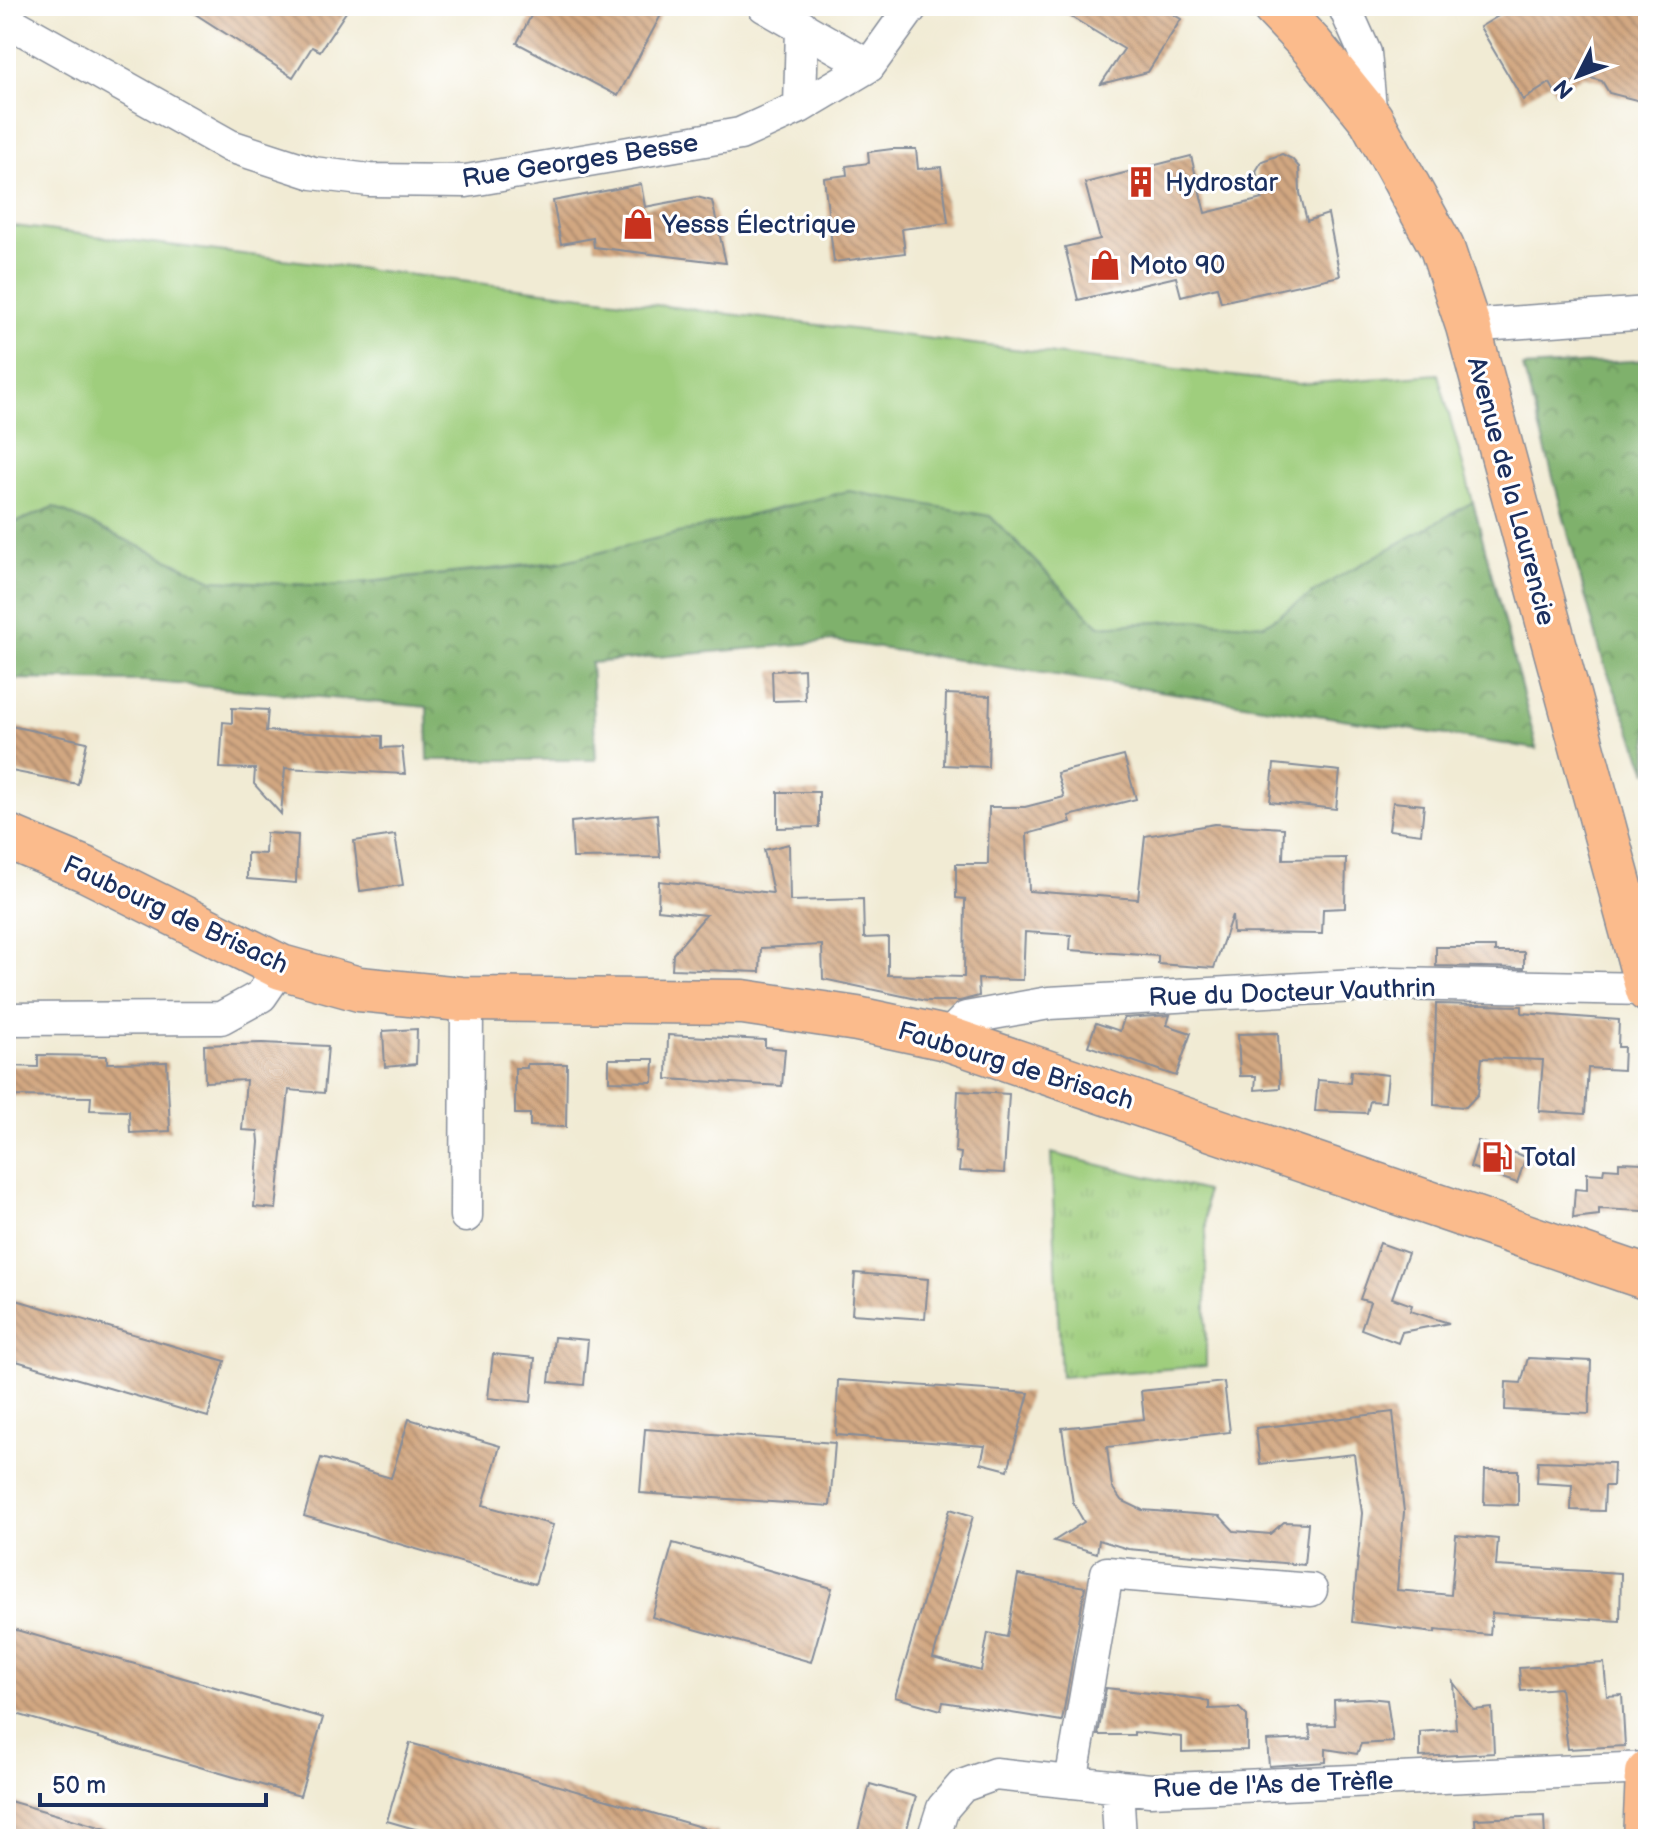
<svg xmlns="http://www.w3.org/2000/svg" width="1654" height="1845" font-family="'Balsamiq Sans',sans-serif">
  <style>
    .grass { fill: #9fce7d; stroke: #5d7e6e; stroke-width: 2 }
    .forest { fill: url(#forest-crowns); stroke: #4d7065; stroke-width: 2 }
    .park { fill: url(#park-tufts); stroke: #5d7e6e; stroke-width: 2 }
    .building { fill: url(#building-back-hatch) }
    .lines { fill: none; stroke-linecap: round; stroke-linejoin: round }
    .minor-casing { stroke: #868d99; stroke-width: 35 }
    .primary-casing { stroke: #868d99; stroke-width: 47 }
    .minor { stroke: #fff; stroke-width: 32 }
    .primary { stroke: #fbbb8c; stroke-width: 44 }
    .labels { text-anchor: middle; stroke-width: 6; stroke-linejoin: round; paint-order: stroke }
    .street-label { font-size: 26px; fill: #1b2f5e; stroke: #fff }
    .poi-label { font-size: 26px; fill: #1b2f5e; stroke: #fff; text-anchor: start }
  </style>
  <defs>
    <pattern id="forest-crowns" width="20" height="18" patternUnits="userSpaceOnUse" patternTransform="scale(2)"><rect width="20" height="18" fill="#7fb16c"/><path d="M2 6a3 3 0 1 1 6 0M12 15a3 3 0 1 1 6 0" fill="none" stroke="#67905c"/></pattern>
    <pattern id="park-tufts" width="24" height="20" patternUnits="userSpaceOnUse" patternTransform="scale(2)"><rect width="24" height="20" fill="#9fce7d"/><path d="M3 7l-1-3M5 7V3M7 7l1-3M15 17l-1-3M17 17v-4M19 17l1-3" fill="none" stroke="#88b16e"/></pattern>
    <pattern id="building-back-hatch" width="6" height="6" patternUnits="userSpaceOnUse" patternTransform="scale(2)"><rect width="6" height="6" fill="#d2a781"/><path d="M-1 5l2 2M0 0l6 6M5-1l2 2" fill="none" stroke="#aa886d"/></pattern>
  </defs>
  <rect width="100%" height="100%" fill="#fff"/>
  <filter id="ink" filterUnits="userSpaceOnUse"><feTurbulence type="fractalNoise" baseFrequency=".0125" numOctaves="2"/><feDisplacementMap in="SourceGraphic" scale="16" xChannelSelector="R" yChannelSelector="G"/><feConvolveMatrix kernelMatrix="1 2 1 2 8 2 1 2 1" color-interpolation-filters="sRGB"/></filter>
  <filter id="wash" filterUnits="userSpaceOnUse"><feTurbulence type="fractalNoise" baseFrequency=".006" numOctaves="4" result="noise"/><feDisplacementMap in="SourceGraphic" scale="32" xChannelSelector="R" yChannelSelector="G"/><feGaussianBlur stdDeviation="1.8" result="paint"/><feColorMatrix in="noise" values="0 0 0 0 0 0 0 0 0 0 0 0 0 0 0 0 0 1.4 0 .05"/><feComposite in="paint" operator="in"/></filter>
  <g filter="url(#wash)">
    <rect width="100%" height="100%" fill="#f1ebd4"/>
    <!-- grass -->
    <path class="grass" d="M6 225 1299 384 1438 374 1473 502 1335 579 1264 625 1190 620 1099 626 990 516 329 586 213 580 54 507 15 523 6 519Z"/>
    <!-- forest -->
    <path class="forest" d="M1648 360V773L1603 661 1523 367Z
      M849 491 990 516 1099 626 1190 620 1264 625 1335 579 1473 502 1537 749 834 641 591 663 596 760H428L427 707 144 681 6 679V519L15 523 54 507 213 580 329 586 557 563Z"/>
    <!-- park -->
    <path class="park" d="M1051 1153 1206 1191V1366L1061 1377Z"/>
    <g id="blocks">
      <!-- building -->
      <path class="building" d="M183 6H350L320 51 312 47 293 77Z
        M536 6H644L661 15 618 96 517 43Z
        M1053 6H1159L1181 19 1148 72 1101 84 1124 49Z
        M1515 6H1622L1648 13V103L1609 93 1602 81 1583 76 1555 92 1550 83 1523 100 1480 27Z
        M892 149H916L918 169 941 167 948 223 902 229 905 253 834 262 824 178 847 175 846 166 869 163 868 152Z
        M1282 154 1292 159 1299 167 1300 193 1307 221 1328 214 1340 276 1221 302 1217 287 1181 296 1176 277 1078 300 1065 247 1100 239 1085 183 1191 156 1205 213 1262 199 1256 171 1262 161Z
        M641 184 645 207 697 197 712 201 726 263 594 247 593 238 561 244 553 201Z
        M804 669 805 700 773 701 772 671Z
        M946 694 990 696 988 767 944 765Z
        M232 708 268 710 266 731 382 736V748L402 747 405 774 285 768 281 814 254 784 255 769 220 768 223 722 232 723Z
        M6 725 87 742 78 784 6 770Z
        M1124 756 1136 799 1069 816 1071 822 1027 834 1029 891 1138 899 1145 836 1215 824 1284 828 1283 859 1346 858 1345 908 1323 909 1322 934 1233 933 1232 915 1214 968 1158 964V956L1070 950 1071 935 1025 932 1023 980 978 979 979 996 960 1001H926L823 979 822 945 761 948 760 972 672 969 673 954 706 915 658 910 659 881 773 893 764 850 789 844 790 901 863 899 864 938 888 937V975L964 977 965 899 956 898V864H988L989 807H1025L1064 797 1057 773Z
        M1274 764 1340 771 1336 809 1270 802Z
        M778 792H819V827L778 828Z
        M1393 802 1424 805 1421 834 1389 830Z
        M657 814 660 857 573 858 571 822Z
        M266 833 298 835 296 883 247 879V853L265 854Z
        M395 835 403 885 360 891 354 841Z
        M1436 947H1495V952H1524V968L1436 966Z
        M1436 1004 1522 1006V1013L1619 1020 1618 1047H1624L1623 1070 1588 1068 1585 1114 1539 1111 1543 1060 1482 1058 1478 1094 1466 1107 1434 1105Z
        M1170 1015 1167 1025 1191 1033 1176 1076 1088 1046 1096 1023 1120 1031 1124 1018Z
        M417 1029 416 1064 385 1067 383 1031Z
        M1278 1033 1280 1088 1255 1090 1256 1076H1240L1238 1034Z
        M668 1035 765 1040V1047L785 1049 782 1086 667 1079Z
        M262 1043 328 1046 324 1093 289 1090 276 1209 254 1207 259 1142 258 1131 242 1130 246 1080 205 1082 204 1045Z
        M38 1055 107 1056V1063L167 1062 170 1131 130 1133 129 1111 90 1110 91 1097 6 1096V1066L38 1067Z
        M609 1059H654L653 1082 609 1081Z
        M527 1064H567L566 1127 530 1126V1114H515V1068H527Z
        M1351 1071 1388 1075 1385 1102 1370 1101 1367 1113 1315 1111 1318 1080 1350 1083Z
        M958 1091 1009 1094 1004 1173 959 1171 961 1153 955 1152Z
        M1478 1141 1526 1157 1517 1183 1470 1167Z
        M1619 1162 1644 1163V1211L1599 1209V1215L1573 1218 1575 1189 1587 1190V1173L1603 1174 1604 1168 1619 1169Z
        M1380 1243 1408 1253 1392 1298 1412 1305 1410 1311 1449 1323 1402 1332 1398 1343 1361 1329 1370 1302 1360 1299Z
        M855 1273 928 1279 925 1319 852 1314Z
        M6 1297 225 1361 208 1417 6 1358Z
        M554 1337 588 1340 584 1385 549 1382Z
        M493 1354 535 1358 531 1402 488 1398Z
        M1528 1358 1591 1361 1589 1414 1505 1410 1506 1382 1521 1383Z
        M838 1380 1029 1393 1008 1470 981 1463 985 1446 836 1435Z
        M1224 1382 1230 1432 1107 1447 1112 1487 1121 1500 1142 1510 1220 1516 1234 1531 1270 1534 1284 1522 1308 1523 1304 1565 1128 1549 1099 1540 1097 1553 1054 1541 1084 1522 1073 1503 1062 1428 1144 1419 1141 1391Z
        M1393 1412 1404 1512 1397 1590 1451 1595 1456 1535 1498 1539 1496 1566 1621 1573 1620 1621 1492 1613 1490 1635 1435 1630V1633L1352 1622 1362 1513 1354 1454 1260 1464 1256 1428Z
        M409 1419 500 1446 483 1505 553 1525 535 1584 304 1516 321 1458 391 1478Z
        M645 1429 835 1443 830 1506 640 1493Z
        M1538 1461 1614 1463 1613 1486H1605L1604 1511 1571 1510 1572 1485 1537 1483Z
        M1485 1470H1518V1505L1484 1504Z
        M950 1509 973 1516 933 1658 981 1671 988 1633 1007 1637 1018 1575 1085 1587 1062 1721 943 1702 941 1710 895 1697Z
        M673 1543 832 1588 811 1662 652 1617Z
        M6 1627 323 1718 300 1796 6 1711Z
        M1604 1663 1607 1696 1622 1695 1625 1746 1568 1749 1560 1688 1521 1691 1519 1668Z
        M1453 1682 1474 1710 1492 1708 1494 1753 1420 1757V1732L1456 1729Z
        M1106 1688 1201 1699 1209 1702V1709L1239 1708 1247 1716V1750L1182 1752V1737L1134 1732V1735H1098Z
        M1368 1698 1387 1700 1393 1742 1361 1744 1357 1754 1326 1749V1762L1269 1766 1267 1741 1311 1739 1309 1726 1335 1725 1334 1700Z
        M410 1743 718 1832 717 1839H450L387 1821Z
        M870 1784 916 1797 904 1839H856Z
        M6 1800 117 1832 116 1839H6Z
        M1544 1816 1545 1839H1476L1475 1819Z"/>
    </g>
  </g>
  <g filter="url(#ink)">
    <use href="#blocks" fill-opacity="0" stroke="#868d99" stroke-width="2"/>
    <g class="lines">
      <defs>
        <path id="minor" d="M764 6 869 66
          M1344 6 1365 53 1371 119
          M6 20 230 146 313 173 369 180 466 181 740 134 800 107 869 66 912 6
          M800 107 802 26
          M1468 326 1648 313
          M6 1019 221 1018 261 996 281 967
          M946 1038 966 1018 1049 1003 1391 984 1648 989
          M466 1216 467 999
          M1071 1782 1107 1573 1311 1590
          M1117 1786 1120 1839
          M933 1839 943 1808 962 1786 995 1774 1150 1790 1648 1768"/>
        <path id="primary" d="M1274 6 1312 46 1371 119 1442 248 1468 326 1648 990
          M6 836 87 870 281 967 359 989 461 999 743 1002 857 1019 946 1038 1648 1278
          M1645 1839 1648 1773"/>
      </defs>
      <!-- minor casing -->
      <use href="#minor" class="minor-casing"/>
      <!-- primary casing -->
      <use href="#primary" class="primary-casing"/>
      <!-- minor -->
      <use href="#minor" class="minor"/>
      <!-- primary -->
      <use href="#primary" class="primary"/>
    </g>
  </g>
  <!-- icons -->
  <defs>
    <symbol id="building-bare" viewBox="-9 -9 18 18"><path d="M-4-6H4V6H1V3H-1V6H-4ZM-2.5-4.3h1.7v1.8h-1.7ZM.8-4.3h1.7v1.8H.8ZM-2.5-1h1.7V.8h-1.7ZM.8-1h1.7V.8H.8Z" fill="#c8321e" stroke="#fff" stroke-width="2.5" paint-order="stroke"/></symbol>
    <symbol id="shop-bare" viewBox="-9 -9 18 18"><path d="M-5-2.5h2.3a2.7 3.5 0 0 1 5.4 0H5L5.5 6h-11ZM-1.5-2.5h3a1.5 2.3 0 0 0-3 0Z" fill="#c8321e" stroke="#fff" stroke-width="2.5" paint-order="stroke"/></symbol>
    <symbol id="fuel-bare" viewBox="-9 -9 18 18"><path d="M-5.5-6h7V0h2V4h1.3V-2.5L3-4.5l.8-.8L6-3V5H2.5V1h-1V6h-7ZM-4.2-4.7v3.2H.2V-4.7Z" fill="#c8321e" stroke="#fff" stroke-width="2.5" paint-order="stroke"/></symbol>
  </defs>
  <g fill-rule="evenodd">
    <use href="#building-bare" x="1119" y="160" width="44" height="44"/>
    <use href="#shop-bare" x="616" y="202" width="44" height="44"/>
    <use href="#shop-bare" x="1083" y="243" width="44" height="44"/>
    <use href="#fuel-bare" x="1475" y="1135" width="44" height="44"/>
  </g>
  <g class="labels">
    <!-- street labels -->
    <g class="street-label">
      <text transform="translate(580 160) rotate(-9)" y="9">Rue Georges Besse</text>
      <text transform="translate(1512 491) rotate(75)" y="9">Avenue de la Laurencie</text>
      <text transform="translate(176 914) rotate(25)" y="9">Faubourg de Brisach</text>
      <text transform="translate(1292 992) rotate(-2)" y="9">Rue du Docteur Vauthrin</text>
      <text transform="translate(1016 1065) rotate(17)" y="9">Faubourg de Brisach</text>
      <text transform="translate(1273 1784) rotate(-2)" y="9">Rue de l'As de Trèfle</text>
    </g>
    <!-- poi labels -->
    <g class="poi-label">
      <text x="1165" y="191">Hydrostar</text>
      <text x="662" y="233">Yesss Électrique</text>
      <text x="1129" y="274">Moto 90</text>
      <text x="1521" y="1166">Total</text>
    </g>
  </g>
  <!-- margin -->
  <rect width="1654" height="1845" fill="none" stroke="#fff" stroke-width="32"/>
  <!-- north arrow -->
  <g transform="translate(1578 76) rotate(228)" stroke="#ffffff" stroke-width="6" paint-order="stroke">
  <path d="M0-6L14 30L0 20L-14 30Z" fill="#1b2f5e"/>
  <text y="-12" font-size="22" font-weight="bold" text-anchor="middle" fill="#1b2f5e">N</text>
  </g>
  <!-- scale -->
  <path d="M40 1793v12h226v-12" fill="none" stroke="#1b2f5e" stroke-width="4"/>
  <text x="52" y="1793" font-size="24" fill="#1b2f5e" stroke="#ffffff" stroke-width="6" paint-order="stroke">50 m</text>
</svg>
